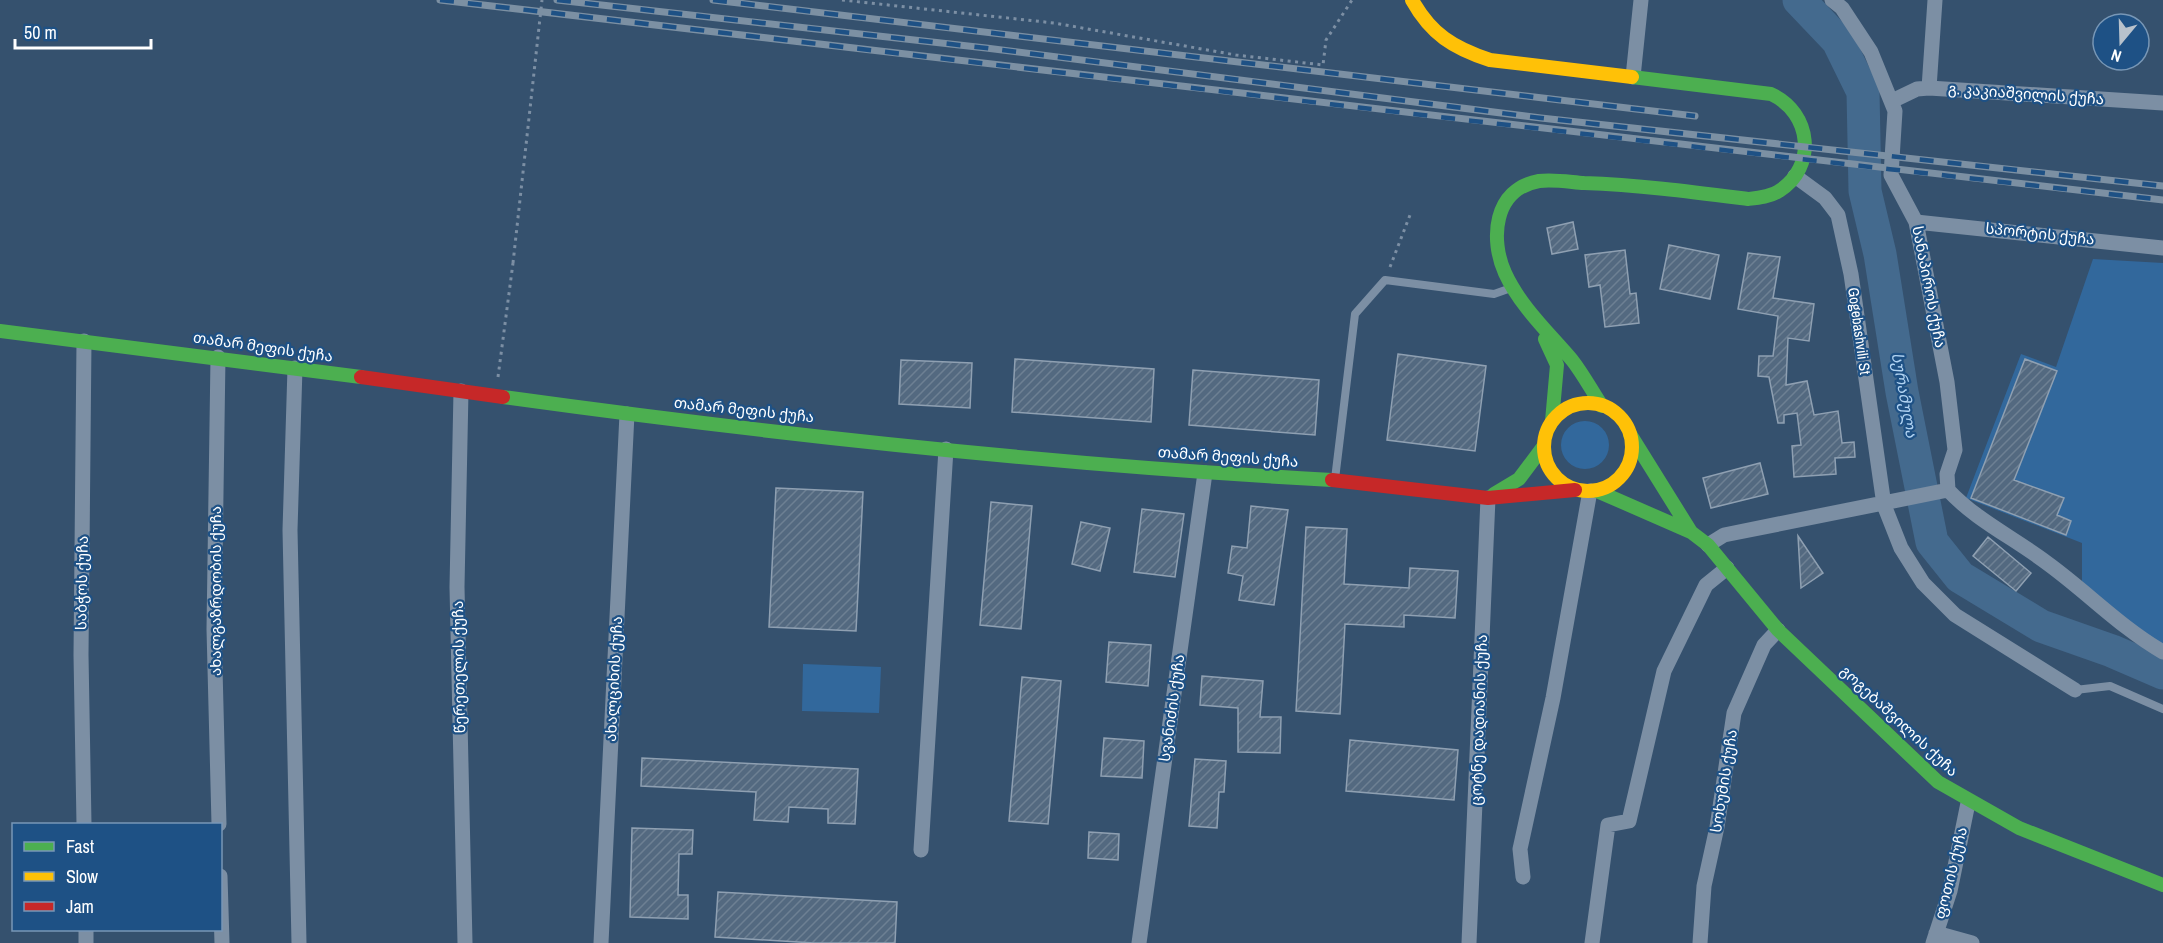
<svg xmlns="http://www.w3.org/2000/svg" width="2163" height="943" font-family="'Archivo Narrow','Noto Sans Georgian',sans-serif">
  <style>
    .grass { fill: #32689c }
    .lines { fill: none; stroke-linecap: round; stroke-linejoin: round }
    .river { stroke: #446a8e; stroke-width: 33 }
    .building { fill: url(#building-hatch); stroke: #8fa0b2; stroke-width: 1.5 }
    .path { stroke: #7c8fa4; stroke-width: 3; stroke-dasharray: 3 4.5; stroke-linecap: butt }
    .lane { stroke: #7c8fa4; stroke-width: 8 }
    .street { stroke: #7c8fa4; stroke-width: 15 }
    .fast { stroke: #4caf50; stroke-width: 14 }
    .slow { stroke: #ffc107; stroke-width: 14 }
    .jam { stroke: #c62828; stroke-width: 14 }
    .rail-casing { stroke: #7c90a3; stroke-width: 7 }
    .rail { stroke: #1e5185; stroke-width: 4.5; stroke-dasharray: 14; stroke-linecap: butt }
    .path-bridge { stroke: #7c8fa4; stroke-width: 3; stroke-dasharray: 3 4.5; stroke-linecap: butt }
    .labels { text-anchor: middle; stroke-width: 4.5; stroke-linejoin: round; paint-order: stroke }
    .street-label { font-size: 15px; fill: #fff; stroke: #1e5185 }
    .water-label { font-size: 16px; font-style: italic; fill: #b1d3f2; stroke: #1e5185 }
  </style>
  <defs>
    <pattern id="building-hatch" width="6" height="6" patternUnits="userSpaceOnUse" patternTransform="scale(1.5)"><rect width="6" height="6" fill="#536980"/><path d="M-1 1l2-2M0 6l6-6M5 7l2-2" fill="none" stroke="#6d8093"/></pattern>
  </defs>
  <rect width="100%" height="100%" fill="#35516e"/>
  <!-- grass -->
  <path class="grass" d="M2093 259 2163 263V649L2124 624 2082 581V543L1966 498 2021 354 2056 367Z
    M1561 445a24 24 0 1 1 48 0a24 24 0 1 1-48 0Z
    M803 664 881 667 879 713 802 711Z"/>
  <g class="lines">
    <!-- river -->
    <path class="river" d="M1799 0 1838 41 1863 92 1865 191 1880 254 1902 392 1932 542 1960 577 2041 626 2112 651 2163 673"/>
  </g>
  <!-- building -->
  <path class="building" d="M1573 222 1578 249 1552 254 1547 228Z
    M1669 245 1719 255 1710 299 1660 289Z
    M1625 250 1630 294 1636 293 1639 323 1605 327 1600 285 1589 287 1585 255Z
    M1748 253 1780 257 1773 298 1814 304 1809 341 1788 338 1786 385 1807 381 1814 415 1838 411 1842 443 1854 442 1855 457 1835 458 1836 474 1794 477 1792 446 1801 445 1797 413 1784 415V423H1778L1769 377 1758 376 1759 356H1773L1778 316 1738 309Z
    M1398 354 1486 366 1475 451 1387 440Z
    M1015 359 1154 369 1151 422 1012 412Z
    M2025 359 2057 371 2014 480 2064 498 2057 515 2071 521 2066 535 1971 498Z
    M901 360 972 363 970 408 899 404Z
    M1193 370 1319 380 1315 435 1189 425Z
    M1760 463 1768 494 1711 508 1703 478Z
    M776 488 863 492 856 631 769 627Z
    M991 502 1032 506 1021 629 980 625Z
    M1251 506 1288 510 1274 605 1239 600 1243 576 1228 573 1232 546 1247 548Z
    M1142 509 1184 514 1175 577 1134 572Z
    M1081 522 1110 528 1100 571 1072 564Z
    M1306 527 1347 529 1344 584 1409 588 1410 568 1458 571 1455 618 1404 615V627L1345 624 1340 714 1296 711Z
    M1798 536 1823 573 1801 588Z
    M1988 537 2031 573 2016 591 1973 556Z
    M1109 642 1151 645 1148 686 1106 682Z
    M1202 676 1263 681 1260 717H1281L1280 753 1238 752V708L1200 705Z
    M1022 677 1061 681 1048 824 1009 821Z
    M1104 738 1144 741 1142 778 1101 776Z
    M1350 740 1458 750 1454 800 1346 791Z
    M642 758 858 769 855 824 828 823V809L789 807 788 822 754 820 756 792 641 786Z
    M1195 759 1226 761 1224 792H1219L1217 828 1189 826Z
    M632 828 693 830 692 854H679L678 895H688V919L630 917Z
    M1089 832 1119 834 1118 860 1088 858Z
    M718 892 897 902 895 943H814L715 937Z"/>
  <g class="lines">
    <!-- path -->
    <path class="path" d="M842 0 1054 23 1236 55 1323 65 1326 40 1352 0
      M1390 267 1410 215
      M498 377 513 263"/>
    <!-- lane -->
    <path class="lane" d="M1335 479 1355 314 1385 280 1494 294 1511 288
      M2075 690 2110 686 2163 709"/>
    <!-- street -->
    <path class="street" d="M1633 77 1641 0
      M1929 88 1935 0
      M1892 101 1917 89 1929 88 2163 103
      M1795 176 1825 198 1838 215 1851 274 1884 505 1901 548 1923 583 1955 615 2075 690
      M1916 222 2163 248
      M218 357 214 629 219 824
      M295 368 290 530 299 943
      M461 391 457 587 465 943
      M1948 490C1976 520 2014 538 2047 563 2087 592 2120 627 2163 652
      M1708 545 1724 535 1948 490 1947 474 1955 450 1947 382 1916 222 1891 175 1895 111 1871 52 1842 8 1832 0
      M84 824 81 655 84 341
      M921 850 946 449
      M220 876 222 943
      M1523 877 1520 849 1553 698 1590 491
      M86 930V943
      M1936 933 1972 943
      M601 943 627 414
      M1139 943 1205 473
      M1469 943 1488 498
      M1592 943 1608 825 1629 821 1664 671 1706 585 1727 568
      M1700 943 1704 886 1717 827 1734 713 1764 645 1778 630
      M1933 943 1950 891 1968 803"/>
    <!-- fast -->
    <path class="fast" d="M0 331 361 377
      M1545 339 1557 365 1552 421
      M503 397C778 435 1055 465 1332 480
      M1602 406C1592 391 1583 374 1572 360 1549 333 1520 306 1505 273 1490 240 1493 189 1539 181 1553 179 1570 182 1584 183 1640 185 1693 192 1748 199 1758 198 1770 197 1779 191 1817 167 1812 113 1771 94L1632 77
      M1630 434 1691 532
      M1597 491 1691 532 1708 545 1778 630 1938 782 2019 828 2163 885
      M1494 494 1519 479 1543 447"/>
    <!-- slow -->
    <path class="slow" d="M1412 0C1431 34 1453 48 1490 60L1632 77
      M1544 447a44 44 0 1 1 88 0a44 44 0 1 1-88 0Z"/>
    <!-- jam -->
    <path class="jam" d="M361 377 503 397
      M1332 480 1488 498 1575 490"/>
    <defs>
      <path id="rail" d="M440 0C1014 66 1588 136 2163 200
        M557 0 986 48 1541 118 2163 186
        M713 0 1695 116"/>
    </defs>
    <!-- rail casing -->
    <use href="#rail" class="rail-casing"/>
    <!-- rail -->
    <use href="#rail" class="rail"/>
    <!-- path-bridge -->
    <path class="path-bridge" d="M513 263 542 0"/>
  </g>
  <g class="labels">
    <!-- street labels -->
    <g class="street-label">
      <text transform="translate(2026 94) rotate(4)" y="5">გ. კაკიაშვილის ქუჩა</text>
      <text transform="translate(2040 234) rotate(6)" y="5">სპორტის ქუჩა</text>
      <text transform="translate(1929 287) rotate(79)" y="5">სანაპიროს ქუჩა</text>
      <text transform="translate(1859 331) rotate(82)" y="5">Gogebashvili St</text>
      <text transform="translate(263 347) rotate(8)" y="5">თამარ მეფის ქუჩა</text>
      <text transform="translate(744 410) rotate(6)" y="5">თამარ მეფის ქუჩა</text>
      <text transform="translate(1228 457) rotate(4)" y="5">თამარ მეფის ქუჩა</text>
      <text transform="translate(82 583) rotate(-89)" y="5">საბჭოს ქუჩა</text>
      <text transform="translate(216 591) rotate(-90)" y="5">ახალგაზრდობის ქუჩა</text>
      <text transform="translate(459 667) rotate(-91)" y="5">წერეთელის ქუჩა</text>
      <text transform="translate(614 679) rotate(-87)" y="5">ახალციხის ქუჩა</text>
      <text transform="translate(1172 708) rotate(-82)" y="5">სვანიძის ქუჩა</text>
      <text transform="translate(1479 720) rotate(-88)" y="5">ცოტნე დადიანის ქუჩა</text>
      <text transform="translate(1899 721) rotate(43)" y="5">გოგებაშვილის ქუჩა</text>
      <text transform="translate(1724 781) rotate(-81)" y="5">სოხუმის ქუჩა</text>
      <text transform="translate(1951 873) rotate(-76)" y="5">ფოთის ქუჩა</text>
    </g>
    <!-- water labels -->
    <g class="water-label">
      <text transform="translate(1905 395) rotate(80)" y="6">სურამულა</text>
    </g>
  </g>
  <!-- legend -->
  <rect x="12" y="823" width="210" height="108" fill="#1e5185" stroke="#7897b6" stroke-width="1.5"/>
  <rect x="24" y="842" width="30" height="9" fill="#4caf50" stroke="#7897b6" stroke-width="1.5"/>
  <text x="66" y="853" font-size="18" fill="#ffffff">Fast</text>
  <rect x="24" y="872" width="30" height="9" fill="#ffc107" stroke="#7897b6" stroke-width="1.5"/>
  <text x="66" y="883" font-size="18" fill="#ffffff">Slow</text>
  <rect x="24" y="902" width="30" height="9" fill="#c62828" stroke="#7897b6" stroke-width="1.5"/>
  <text x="66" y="913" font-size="18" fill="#ffffff">Jam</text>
  <!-- north arrow -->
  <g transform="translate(2121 42) rotate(199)"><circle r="28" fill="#1e5185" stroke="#7897b6" stroke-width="1.5"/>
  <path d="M0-4.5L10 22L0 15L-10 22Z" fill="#b8c2cc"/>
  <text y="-9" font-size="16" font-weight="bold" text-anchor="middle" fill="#ffffff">N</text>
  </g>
  <!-- scale -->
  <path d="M15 39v9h136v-9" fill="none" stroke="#ffffff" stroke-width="3"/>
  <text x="24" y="39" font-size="18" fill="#ffffff" stroke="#1e5185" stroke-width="4.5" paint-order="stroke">50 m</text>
</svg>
